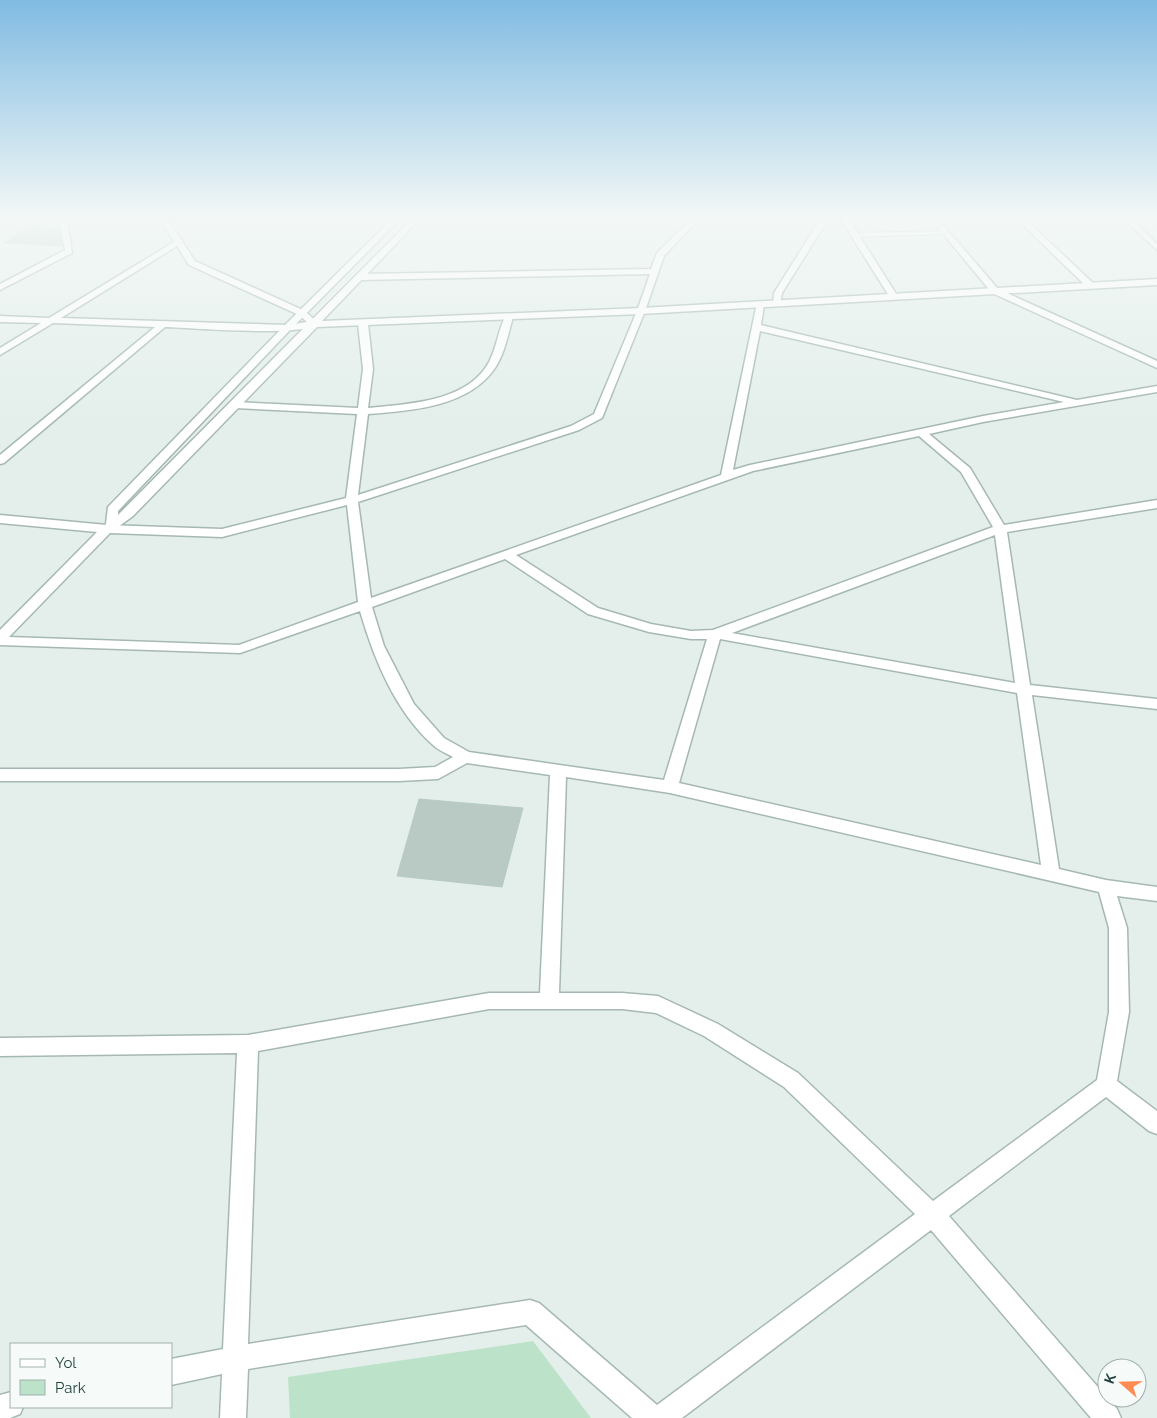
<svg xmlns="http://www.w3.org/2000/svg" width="1157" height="1418" font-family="Raleway,sans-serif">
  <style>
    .green { fill: #bce2c9 }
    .building { fill: #b9cac5; stroke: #b6cac3 }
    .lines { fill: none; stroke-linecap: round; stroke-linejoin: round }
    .service-casing { stroke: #a6b8b3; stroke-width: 2 }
    .minor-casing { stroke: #a6b8b3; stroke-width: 3 }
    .tertiary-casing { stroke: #a6b8b3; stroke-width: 3 }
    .service { fill: #fff; fill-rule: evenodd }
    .minor { fill: #fff; fill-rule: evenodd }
    .tertiary { fill: #fff; fill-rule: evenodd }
  </style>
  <rect width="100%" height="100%" fill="#e4efeb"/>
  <!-- green -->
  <path class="green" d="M533 1341 591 1418H290L288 1377Z"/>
  <!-- building -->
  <path class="building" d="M30 226 58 228 62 246 4 243Z
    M419 799 523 808 502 887 397 876Z"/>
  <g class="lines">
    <defs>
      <path id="service" d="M946 231 948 234 854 237 851 235 854 233Z"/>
      <path id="minor" d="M59 218H67L72 253 0 290V284L65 250Z
        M160 218H167L195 261 305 311 319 324C303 337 192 328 165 327L4 463 0 464V455L155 327 53 323 0 355V348L41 323 0 322V316L49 318 174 242ZM177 246 189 265 299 315 307 322 287 325 61 318Z
        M692 218H700L664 256 645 311 602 418 579 430 358 502 371 598 721 475 757 303H763L764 305 761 325 1077 400 1157 386V392L983 422 929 434 970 468 1004 525 1157 500V508L1007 532 1030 685 1157 699V709L1032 695 1059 869 1106 880 1157 887V901L1117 896 1127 928 1129 1012 1117 1081 1157 1111V1134L1149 1131 1106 1097 949 1216 1117 1409 1121 1418H1091L931 1230 682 1418H632L526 1325 248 1369 246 1418H220L222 1374 171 1385V1359L223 1349 237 1053 0 1056V1038L248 1035 489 993H540L550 775 467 763 438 779 399 781H0V769H399L435 767 453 757C446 753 438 750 433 745 395 711 374 659 360 611L240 653 0 645V630L97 532 0 523V515L107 525 222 529 346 498 357 414 235 408 230 405 235 402 358 408 363 369 358 324 363 321 368 324 373 369 368 408C408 404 468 402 489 362 497 347 498 330 506 315H512L513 317C508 334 505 353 495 368 469 407 410 411 368 414L358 495 571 426 594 414 637 311 650 274 360 280 356 277 360 274 651 269 657 253ZM760 331 1064 402 983 416 750 465 733 470ZM919 436 961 472 993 527 713 630 691 631 651 624 598 608 516 555 753 471ZM347 505 358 602 239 645 9 637 110 533 222 537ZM995 535 1015 683 732 633ZM505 559 588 614 649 632 691 639H707L664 780 469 752 444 738 414 704 384 646 372 607ZM720 639 1017 693 1041 865 679 783ZM566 777 670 793 1099 892 1109 928V1012L1097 1080 933 1201 798 1073 718 1024 658 996 622 993H559ZM489 1009H622L656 1013 704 1036 784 1087 915 1214 657 1405 539 1303 530 1300 248 1344 258 1051Z
        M821 218H829L782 293 780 304 773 306 774 293Z
        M840 218H848L898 297 897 299H891Z
        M930 218H937L998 289 1157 361V368L992 293Z
        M1016 218H1024L1094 284V288H1088Z
        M1123 218H1131L1157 244V250Z
        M11 1392V1407H23L20 1414 10 1418H0V1395Z"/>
      <path id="tertiary" d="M393 218H401L290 330 118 511V515L413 218H421L322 321 641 308 1157 279V285L641 314 317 327 133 516 111 532H103L101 529 106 524 108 507 284 326Z"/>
    </defs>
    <!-- service casing -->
    <use href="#service" class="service-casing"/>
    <!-- minor casing -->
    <use href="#minor" class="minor-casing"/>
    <!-- tertiary casing -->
    <use href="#tertiary" class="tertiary-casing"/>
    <!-- service -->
    <use href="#service" class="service"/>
    <!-- minor -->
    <use href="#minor" class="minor"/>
    <!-- tertiary -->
    <use href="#tertiary" class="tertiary"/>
  </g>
  <!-- sky -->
  <linearGradient id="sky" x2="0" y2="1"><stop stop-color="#81bbe2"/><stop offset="0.52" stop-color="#f3f8f6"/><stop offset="1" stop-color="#f3f8f6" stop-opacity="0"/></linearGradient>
  <rect width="1157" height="417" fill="url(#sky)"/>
  <!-- legend -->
  <rect x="10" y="1343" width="162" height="65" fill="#f6fbf9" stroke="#a1b1ae"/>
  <rect x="20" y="1359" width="25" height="8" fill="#ffffff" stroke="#a1b1ae"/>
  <text x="55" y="1368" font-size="15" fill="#21433d">Yol</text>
  <rect x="20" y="1380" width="25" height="15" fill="#bce2c9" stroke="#a1b1ae"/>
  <text x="55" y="1393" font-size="15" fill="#21433d">Park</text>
  <!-- north arrow -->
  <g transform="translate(1122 1383) rotate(290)"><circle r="24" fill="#f6fbf9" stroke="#a1b1ae"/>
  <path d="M0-4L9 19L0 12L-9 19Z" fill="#ff8b53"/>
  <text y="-8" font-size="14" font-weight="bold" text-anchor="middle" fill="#21433d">K</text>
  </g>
</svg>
